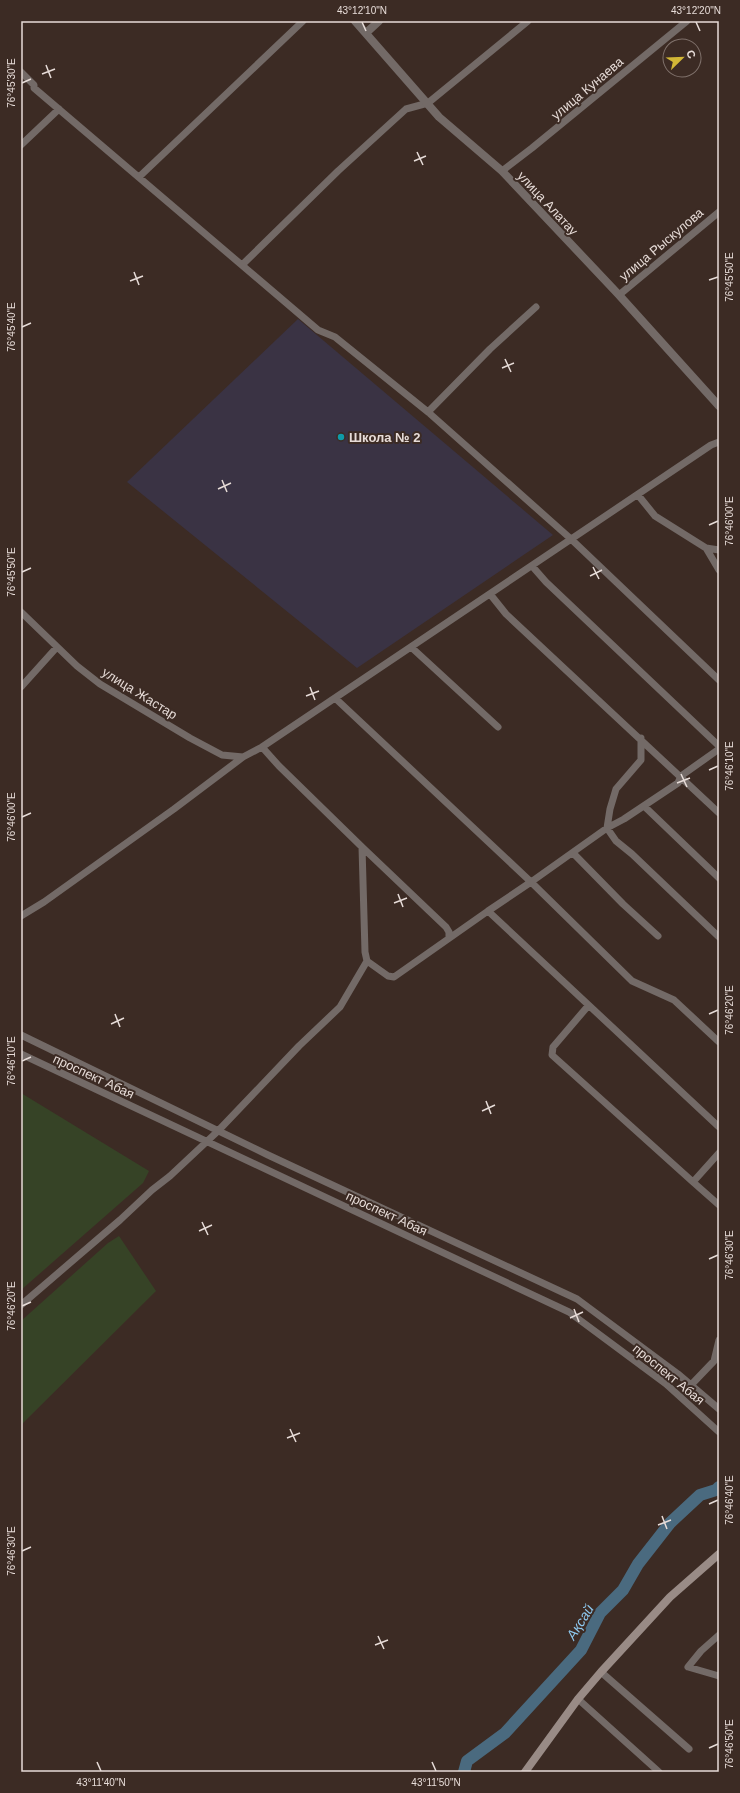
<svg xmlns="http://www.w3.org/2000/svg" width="740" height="1793" font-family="Arial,sans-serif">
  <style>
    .education { fill: #3a3344 }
    .green { fill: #364326 }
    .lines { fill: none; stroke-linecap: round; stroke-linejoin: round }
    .river { stroke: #4a6a7f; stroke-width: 12 }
    .minor { stroke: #736a67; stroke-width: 7 }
    .tertiary { stroke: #736a67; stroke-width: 8 }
    .secondary { stroke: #998b86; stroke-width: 8 }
    .ticks { fill: none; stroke: #e7dcd8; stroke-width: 1.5 }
    .culture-dot { fill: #0f9aa8; stroke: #3c2b24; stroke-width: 1.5 }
    .labels { text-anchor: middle; stroke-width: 4; stroke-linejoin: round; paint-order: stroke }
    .street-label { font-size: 13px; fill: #e7dcd8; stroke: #3c2b24 }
    .poi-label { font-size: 13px; font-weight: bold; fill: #e7dcd8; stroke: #3c2b24; text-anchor: start }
    .water-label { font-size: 14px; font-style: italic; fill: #8ec8ee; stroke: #3c2b24 }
    .neatline { fill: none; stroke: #e7dcd8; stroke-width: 1.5 }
    .ticks-label { font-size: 10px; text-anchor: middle; fill: #e7dcd8 }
  </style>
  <rect width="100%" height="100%" fill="#3c2b24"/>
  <!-- education -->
  <path class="education" d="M298 319 553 535 357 668 127 482Z"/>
  <!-- green -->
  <path class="green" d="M21 1093 149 1171 143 1183 21 1290Z
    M119 1236 156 1291 21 1425V1321L108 1243Z"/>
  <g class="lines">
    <!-- river -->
    <path class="river" d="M464 1772 467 1761 505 1733 581 1650 600 1613 623 1590 638 1564 670 1523 700 1495 716 1490 719 1487"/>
    <!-- minor -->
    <path class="minor" d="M21 72 34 85V88L318 330 335 337 428 412 571 539 719 680
      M21 145 59 109
      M502 171 532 148 687 21
      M139 177 303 21
      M242 265 338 171 406 109 428 103 528 21
      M619 295 719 212
      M428 412 490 349 536 307
      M638 495 655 516 706 548 719 570
      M706 548 719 550
      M532 566 546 582 719 746
      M490 594 506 614 719 813
      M21 612 77 666 100 684 190 738 222 755 243 757 262 747 711 445 719 442
      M411 647 498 727
      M21 687 57 647
      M335 698 531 882 488 911 719 1127
      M641 738V760L616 789 610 809 607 828 616 841 632 854 719 937
      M262 747 279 766 362 847 365 952 367 961 388 976 394 977 488 911
      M719 749 681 776 678 783 624 819 607 828 531 882 632 981 674 1000 719 1042
      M644 806 719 878
      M362 847 446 927 449 932V938
      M573 853 623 904 658 936
      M21 916 44 902 174 809 243 757
      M588 1006 553 1047 552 1055 693 1182
      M21 1035 268 1155 577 1299 678 1374 719 1409
      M21 1054 569 1312 666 1384 719 1432
      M719 1153 693 1182 719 1205
      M21 1305 120 1220 152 1190 170 1176 218 1131 299 1046 340 1007 367 961
      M691 1385 714 1361 719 1340
      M719 1635 701 1651 688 1667 719 1676
      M601 1672 689 1749
      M578 1699 659 1772"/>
    <!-- tertiary -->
    <path class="tertiary" d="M355 21 439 117 502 171 619 295 719 406
      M366 33 379 21"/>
    <!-- secondary -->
    <path class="secondary" d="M525 1772 578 1699 601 1672 670 1597 719 1554"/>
  </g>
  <!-- ticks -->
  <path class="ticks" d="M362 22 366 31M696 22 700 31M46 65 51 78M42 74 55 69M22 83 31 79M417 152 423 165M414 161 426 156M134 272 139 285M709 280 718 277M130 281 143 276M22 327 31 323M505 359 511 372M502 368 514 363M222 480 227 492M218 489 231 483M709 525 718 521M593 567 599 579M22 572 31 568M590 576 602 570M310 687 315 700M306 696 319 691M709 770 718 766M681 774 687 787M677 783 690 778M22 817 31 813M398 894 403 907M394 903 407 898M115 1014 120 1027M709 1014 718 1010M111 1024 124 1018M22 1061 31 1057M486 1101 491 1114M482 1111 495 1105M202 1222 208 1235M199 1231 212 1225M709 1259 718 1255M22 1306 31 1302M574 1309 579 1322M570 1318 583 1312M290 1429 296 1442M287 1438 300 1433M709 1504 718 1500M662 1516 667 1529M658 1525 671 1520M22 1551 31 1547M378 1636 384 1649M375 1645 388 1640M709 1748 718 1744M97 1762 101 1771M432 1762 436 1771"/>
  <!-- markers -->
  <circle class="culture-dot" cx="341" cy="437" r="4"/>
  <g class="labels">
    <!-- street labels -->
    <g class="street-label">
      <text transform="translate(587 88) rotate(-40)" y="5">улица Кунаева</text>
      <text transform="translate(548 203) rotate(47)" y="5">улица Алатау</text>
      <text transform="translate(661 244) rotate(-40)" y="5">улица Рыскулова</text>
      <text transform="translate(140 693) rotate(32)" y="5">улица Жастар</text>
      <text transform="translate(94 1076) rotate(25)" y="5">проспект Абая</text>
      <text transform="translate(387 1213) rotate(25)" y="5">проспект Абая</text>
      <text transform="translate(669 1374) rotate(39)" y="5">проспект Абая</text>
    </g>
    <!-- poi labels -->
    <g class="poi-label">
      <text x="349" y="442">Школа № 2</text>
    </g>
    <!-- water labels -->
    <g class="water-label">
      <text transform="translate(580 1622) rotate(-58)" y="5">Ақсай</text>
    </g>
  </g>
  <!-- border -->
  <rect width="740" height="1793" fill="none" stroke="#3c2b24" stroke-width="44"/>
  <!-- north arrow -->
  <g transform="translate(682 58) rotate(67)"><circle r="19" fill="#3c2b24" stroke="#80726c"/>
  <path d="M0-3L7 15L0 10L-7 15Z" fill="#d2b736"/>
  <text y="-6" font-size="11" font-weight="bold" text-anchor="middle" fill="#e7dcd8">С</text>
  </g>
  <rect x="22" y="22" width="696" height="1749" class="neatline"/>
  <g class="ticks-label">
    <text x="362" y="14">43°12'10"N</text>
    <text x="696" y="14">43°12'20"N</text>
    <text transform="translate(11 83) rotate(-90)" y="4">76°45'30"E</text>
    <text transform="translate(729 277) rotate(-90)" y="4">76°45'50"E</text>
    <text transform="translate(11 327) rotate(-90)" y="4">76°45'40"E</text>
    <text transform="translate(729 521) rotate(-90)" y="4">76°46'00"E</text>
    <text transform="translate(11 572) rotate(-90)" y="4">76°45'50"E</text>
    <text transform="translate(729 766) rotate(-90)" y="4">76°46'10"E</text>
    <text transform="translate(11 817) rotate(-90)" y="4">76°46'00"E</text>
    <text transform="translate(729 1010) rotate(-90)" y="4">76°46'20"E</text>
    <text transform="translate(11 1061) rotate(-90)" y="4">76°46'10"E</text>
    <text transform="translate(729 1255) rotate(-90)" y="4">76°46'30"E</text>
    <text transform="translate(11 1306) rotate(-90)" y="4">76°46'20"E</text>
    <text transform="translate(729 1500) rotate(-90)" y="4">76°46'40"E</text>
    <text transform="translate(11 1551) rotate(-90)" y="4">76°46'30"E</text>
    <text transform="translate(729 1744) rotate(-90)" y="4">76°46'50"E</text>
    <text x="101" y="1786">43°11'40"N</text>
    <text x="436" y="1786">43°11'50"N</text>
  </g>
</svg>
